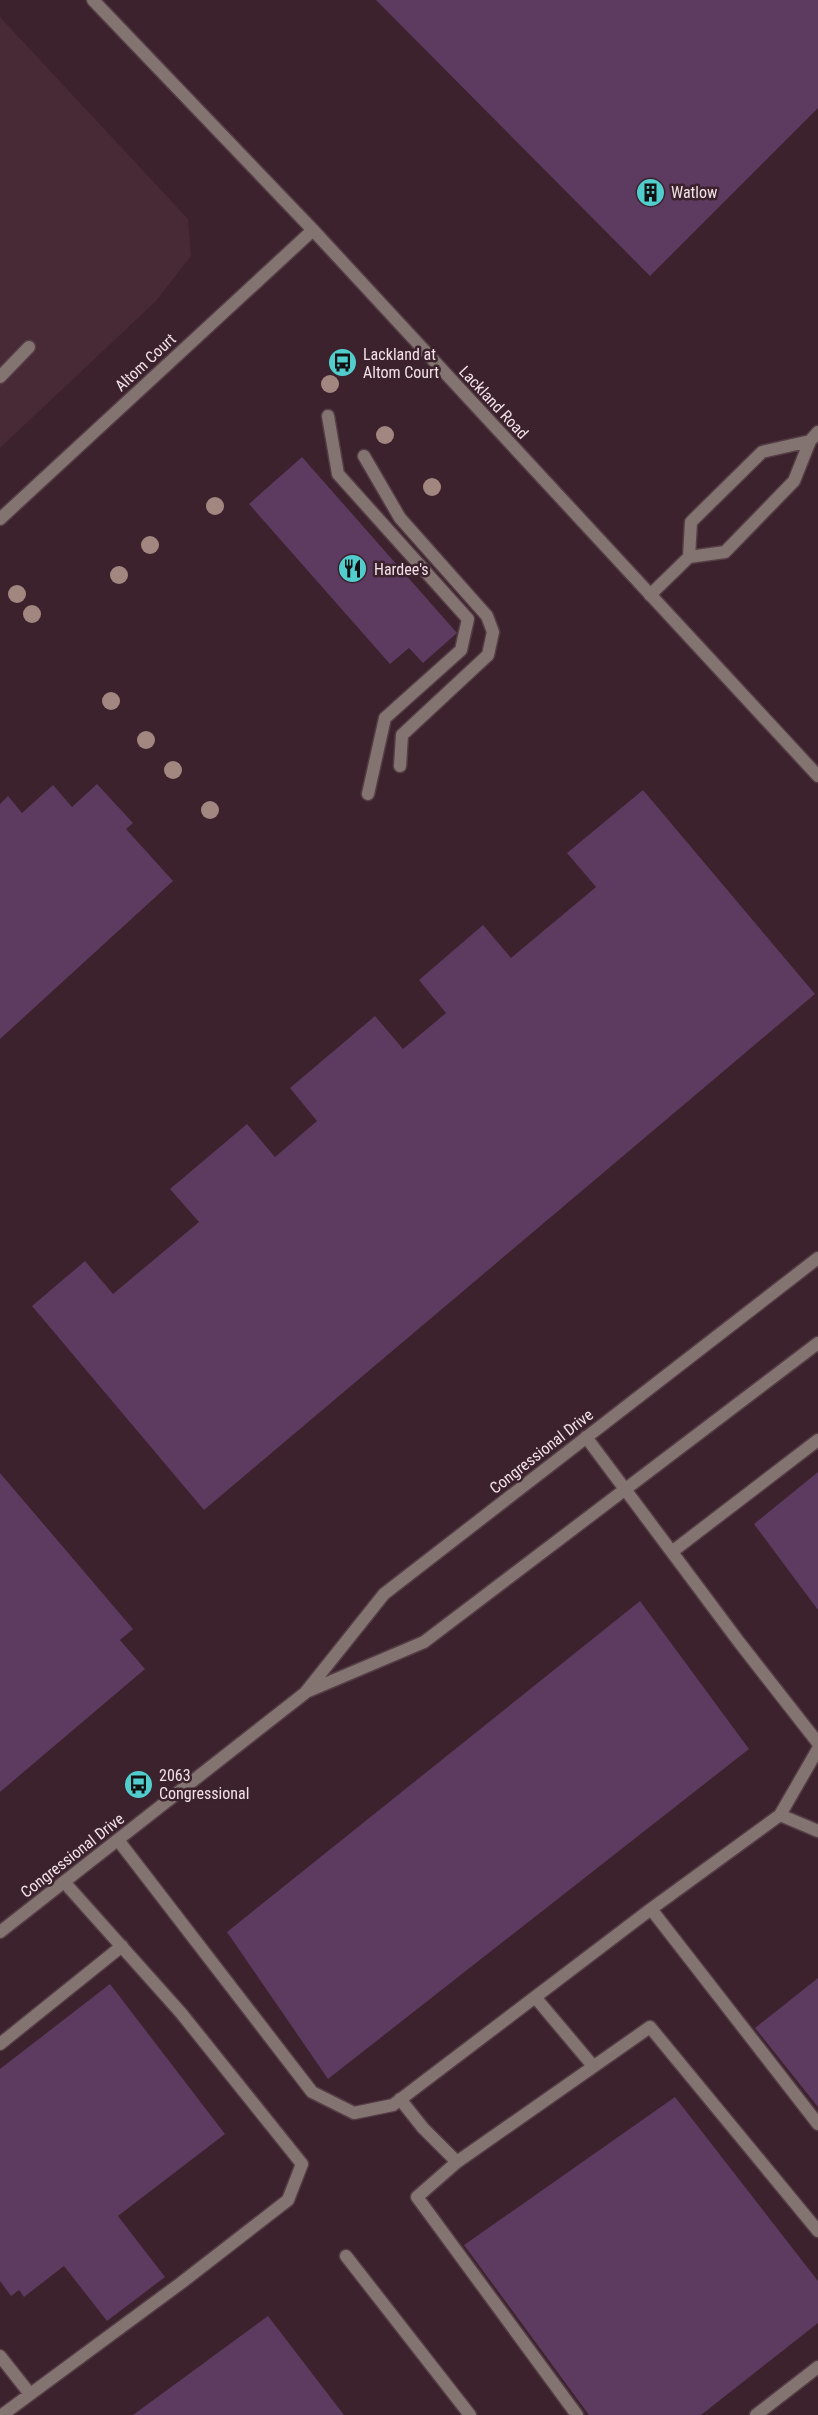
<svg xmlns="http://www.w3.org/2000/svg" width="818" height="2415" font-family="'Roboto Condensed',sans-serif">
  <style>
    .built { fill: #482936 }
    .building { fill: #5d3a60 }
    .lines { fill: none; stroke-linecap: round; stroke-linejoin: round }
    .service-casing { stroke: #553d46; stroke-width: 15 }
    .minor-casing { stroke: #553d46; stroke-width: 15 }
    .tertiary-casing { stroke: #553d46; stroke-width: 15 }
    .service { stroke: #837472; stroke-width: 12 }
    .minor { stroke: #837472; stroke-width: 12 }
    .tertiary { stroke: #837472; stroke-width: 12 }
    .tree { fill: #a28780 }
    .labels { text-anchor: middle; stroke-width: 5; stroke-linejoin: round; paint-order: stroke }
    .poi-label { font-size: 16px; fill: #f3e1e7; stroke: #3b222c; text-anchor: start }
    .street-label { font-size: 16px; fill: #f3e1e7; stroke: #3b222c }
  </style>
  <rect width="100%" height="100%" fill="#3b222c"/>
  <!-- built -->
  <path class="built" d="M0 17 188 219 191 256 156 301 0 448Z"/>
  <!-- building -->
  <path class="building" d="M376 0H818V108L650 276Z
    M302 457 457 633 423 663 409 648 390 664 249 504Z
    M97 784 133 823 126 829 173 881 0 1039V804L8 796 22 813 53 785 72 807Z
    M643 790 815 994 204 1510 32 1306 85 1261 113 1294 199 1222 170 1189 247 1124 275 1157 317 1121 290 1088 375 1016 403 1049 446 1013 419 980 483 925 511 958 596 887 567 853Z
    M818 1472V1610L754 1524Z
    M0 1473 133 1629 120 1640 145 1669 0 1792Z
    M640 1601 749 1749 328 2079 227 1932Z
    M818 1978V2107L755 2028Z
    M110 1984 225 2134 118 2216 165 2277 107 2321 64 2266 24 2297 19 2290 11 2296 0 2281V2069Z
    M675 2097 818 2281V2323L701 2415H589L464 2245Z
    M268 2316 344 2415H133Z"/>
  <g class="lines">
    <defs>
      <path id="service" d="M0 377 29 347
        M328 416 338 474 468 619 461 650 385 718 368 794
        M364 456 400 518 487 616 493 632 488 655 402 735 400 766
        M689 557 691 522 762 452 810 441
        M650 595 689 557 725 552 794 481 810 441 818 432
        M586 1437 739 1642 818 1743
        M673 1551 818 1440
        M780 1815 818 1831
        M118 1840 312 2092 354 2113 393 2105 651 1909 780 1815 818 1749
        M651 1909 818 2124
        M535 1997 593 2066
        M0 2044 122 1946
        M400 2099 423 2128 457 2162
        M346 2256 470 2415
        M0 2356 30 2394
        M2 2415 181 2283 288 2200 302 2164 181 2013 65 1883
        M577 2415 417 2197 457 2162 650 2027 818 2231
        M756 2415 818 2367"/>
      <path id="minor" d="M0 519 313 230
        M306 1692 424 1642 818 1343
        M0 1932 305 1693 384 1594 818 1258"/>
      <path id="tertiary" d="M93 0 313 230 818 776"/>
    </defs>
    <!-- service casing -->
    <use href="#service" class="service-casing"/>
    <!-- minor casing -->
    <use href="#minor" class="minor-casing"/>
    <!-- tertiary casing -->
    <use href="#tertiary" class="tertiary-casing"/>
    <!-- service -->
    <use href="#service" class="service"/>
    <!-- minor -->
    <use href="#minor" class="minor"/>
    <!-- tertiary -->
    <use href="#tertiary" class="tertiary"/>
  </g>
  <!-- trees -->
  <g class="tree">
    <circle cx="330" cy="384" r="9"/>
    <circle cx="385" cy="435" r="9"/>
    <circle cx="432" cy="487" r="9"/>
    <circle cx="215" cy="506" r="9"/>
    <circle cx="150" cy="545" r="9"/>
    <circle cx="119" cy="575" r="9"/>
    <circle cx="17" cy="594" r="9"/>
    <circle cx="32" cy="614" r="9"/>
    <circle cx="111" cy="701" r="9"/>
    <circle cx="146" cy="740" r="9"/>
    <circle cx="173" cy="770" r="9"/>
    <circle cx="210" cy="810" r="9"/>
  </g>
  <!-- icons -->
  <defs>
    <symbol id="building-disc" viewBox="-11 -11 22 22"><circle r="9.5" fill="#52cdce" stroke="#3b222c"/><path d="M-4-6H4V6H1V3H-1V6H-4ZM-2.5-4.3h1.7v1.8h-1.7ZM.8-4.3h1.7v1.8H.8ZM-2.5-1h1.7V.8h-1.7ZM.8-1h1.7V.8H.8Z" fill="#111"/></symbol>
    <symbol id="bus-disc" viewBox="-11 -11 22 22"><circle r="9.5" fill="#52cdce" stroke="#3b222c"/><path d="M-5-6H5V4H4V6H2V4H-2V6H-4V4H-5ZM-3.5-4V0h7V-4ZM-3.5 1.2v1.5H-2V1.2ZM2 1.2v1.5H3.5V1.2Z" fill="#111"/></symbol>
    <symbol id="restaurant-disc" viewBox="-11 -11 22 22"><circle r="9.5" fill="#52cdce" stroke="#3b222c"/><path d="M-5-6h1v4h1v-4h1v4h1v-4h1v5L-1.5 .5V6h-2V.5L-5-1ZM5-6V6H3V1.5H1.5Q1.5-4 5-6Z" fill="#111"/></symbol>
  </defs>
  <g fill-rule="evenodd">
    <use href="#building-disc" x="634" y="176" width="33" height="33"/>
    <use href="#bus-disc" x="326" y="346" width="33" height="33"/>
    <use href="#restaurant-disc" x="336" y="552" width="33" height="33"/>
    <use href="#bus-disc" x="122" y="1768" width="33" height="33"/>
  </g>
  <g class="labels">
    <!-- poi labels -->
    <g class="poi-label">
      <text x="671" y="198">Watlow</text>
      <text x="363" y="360">Lackland at<tspan x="363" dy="18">Altom Court</tspan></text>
      <text x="374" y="575">Hardee's</text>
      <text x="159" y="1781">2063<tspan x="159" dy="18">Congressional</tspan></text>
    </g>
    <!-- street labels -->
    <g class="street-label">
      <text transform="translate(145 362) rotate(-43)" y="6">Altom Court</text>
      <text transform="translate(494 402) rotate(47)" y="6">Lackland Road</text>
      <text transform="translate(541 1451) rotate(-38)" y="6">Congressional Drive</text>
      <text transform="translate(72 1855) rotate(-38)" y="6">Congressional Drive</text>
    </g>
  </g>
</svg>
